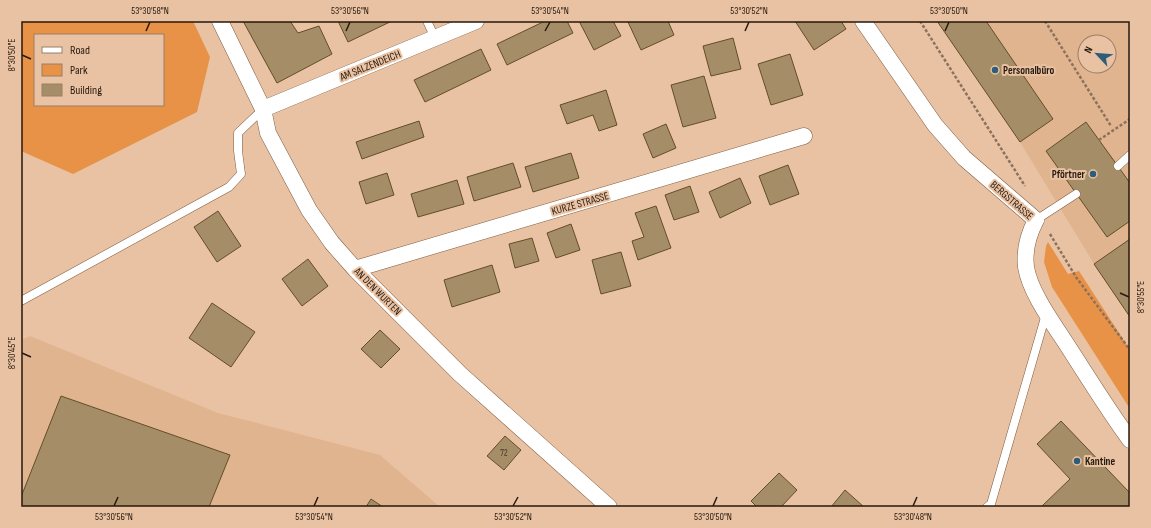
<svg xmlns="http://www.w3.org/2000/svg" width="1151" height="528" font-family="'Sofia Sans Condensed',sans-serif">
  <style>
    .built { fill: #e1b490; fill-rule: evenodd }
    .green { fill: #e79246; fill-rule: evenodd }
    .building { fill: #a58e67; stroke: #634d28 }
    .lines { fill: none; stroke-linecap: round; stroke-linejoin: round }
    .lane-casing { stroke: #7e5c40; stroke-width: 9 }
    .street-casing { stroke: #7e5c40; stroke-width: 17 }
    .path { stroke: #8c715c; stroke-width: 2.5; stroke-dasharray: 3 2; stroke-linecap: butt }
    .lane { stroke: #fff; stroke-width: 8 }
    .street { stroke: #fff; stroke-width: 16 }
    .ticks { fill: none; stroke: #27190e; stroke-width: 1.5 }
    .poi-dot { fill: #2e5d7c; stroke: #e9c2a3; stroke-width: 1.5 }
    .labels { text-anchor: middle; stroke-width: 4; stroke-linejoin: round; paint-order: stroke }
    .number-label { font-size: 9px; fill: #463624 }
    .street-label { font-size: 11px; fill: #27190e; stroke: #e9c2a3 }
    .poi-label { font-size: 11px; font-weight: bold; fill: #27190e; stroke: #e9c2a3; text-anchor: start }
    .neatline { fill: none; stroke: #27190e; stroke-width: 1.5 }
    .ticks-label { font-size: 10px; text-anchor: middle; fill: #27190e }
  </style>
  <rect width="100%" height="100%" fill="#e9c2a3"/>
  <!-- built -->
  <path class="built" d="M938 21H1130V317L1094 264 1020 142ZM1085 42H1109V66H1085Z
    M30 336 218 413 380 455 440 507H21V340Z"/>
  <!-- green -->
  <path class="green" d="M21 21H193L210 57 197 112 73 174 21 151ZM35 35H163V105H35Z
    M1048 242 1068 274 1079 271 1130 350V409L1052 287 1044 262 1046 246Z"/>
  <!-- building -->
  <path class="building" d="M243 21H290L298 33 319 26 332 54 277 83Z
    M338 21H392L348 42Z
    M545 21H567L573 33 507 65 497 44Z
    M579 21H613L621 36 594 50Z
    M629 21H668L674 35 641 50 628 22Z
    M795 21H841L846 29 814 50Z
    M937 21H986L1053 119 1020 142Z
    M733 38 741 69 711 76 703 46Z
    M481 49 491 70 425 102 414 80Z
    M790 54 803 95 771 105 758 64Z
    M704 76 716 118 683 127 671 85Z
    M606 90 617 125 599 131 593 115 567 124 560 105Z
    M419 121 424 137 362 159 356 142Z
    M1086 122 1130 183V221L1107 237 1046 151Z
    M666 124 676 148 653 158 643 134Z
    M571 153 579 178 533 192 525 167Z
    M513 163 521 187 474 201 467 177Z
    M788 165 799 194 770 205 759 176Z
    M387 173 394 195 366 204 359 182Z
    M740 178 751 203 720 218 709 192Z
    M457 180 464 204 418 217 411 194Z
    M690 186 699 212 674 220 665 195Z
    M656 206 671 248 638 260 632 241 644 237 635 213Z
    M218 211 241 246 217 262 194 227Z
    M571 224 580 250 556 258 547 233Z
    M532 238 539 261 515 268 509 244Z
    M1130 239V317L1094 264Z
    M621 252 631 286 601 294 592 260Z
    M308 259 328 286 302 306 282 279Z
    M492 265 500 292 452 307 444 280Z
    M212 303 255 332 231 367 189 338Z
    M380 330 400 349 381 368 361 349Z
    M61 396 230 455 209 507H21V497Z
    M1061 421 1130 493V507H1041L1070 479 1037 444Z
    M505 436 521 450 504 470 487 456Z
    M779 473 797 490 781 507H757L751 501Z
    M845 490 864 507H831Z
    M371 499 383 507H366Z"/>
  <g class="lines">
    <defs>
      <path id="lane" d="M427 21 435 38
        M1118 166 1130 155
        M1036 220 1076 194
        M21 301 229 187 241 174 238 151V133L263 109
        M987 507 991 504 1046 314"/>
      <path id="street" d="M220 21 263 109 268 133 309 210 332 243 355 269 460 374 609 507
        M863 21 935 125 964 158 1036 220C1028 235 1024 250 1026 267 1030 293 1055 326 1069 348 1089 379 1108 410 1130 440
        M263 109 476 21
        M355 269 804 136"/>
    </defs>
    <!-- lane casing -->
    <use href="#lane" class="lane-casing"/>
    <!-- street casing -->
    <use href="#street" class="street-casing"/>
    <!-- path -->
    <path class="path" d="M920 21 1025 186
      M1045 21 1111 126
      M1099 140 1130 119
      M1050 234 1076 277 1130 350"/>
    <!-- lane -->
    <use href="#lane" class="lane"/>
    <!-- street -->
    <use href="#street" class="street"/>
  </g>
  <!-- ticks -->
  <path class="ticks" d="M146 31 150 22M346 31 350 22M545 31 550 22M745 31 749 22M945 31 949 22M22 55 31 59M1120 293 1129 297M22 353 31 357M114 506 118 497M314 506 318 497M513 506 518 497M713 506 717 497M913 506 917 497"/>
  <!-- markers -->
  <g class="poi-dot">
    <circle cx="995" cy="70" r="4"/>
    <circle cx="1093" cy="174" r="4"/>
    <circle cx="1077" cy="461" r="4"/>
  </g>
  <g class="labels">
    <!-- number labels -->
    <g class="number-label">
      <text x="504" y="456">72</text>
    </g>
    <!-- street labels -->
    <g class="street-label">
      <text transform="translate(370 65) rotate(-22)" y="4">AM SALZENDEICH</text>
      <text transform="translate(1012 200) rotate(41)" y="4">BERGSTRASSE</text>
      <text transform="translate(580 203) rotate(-16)" y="4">KURZE STRASSE</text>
      <text transform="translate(378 291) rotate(45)" y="4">AN DEN WURTEN</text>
    </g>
    <!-- poi labels -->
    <g class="poi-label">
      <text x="1003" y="74">Personalbüro</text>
      <text x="1085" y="178" text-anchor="end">Pförtner</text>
      <text x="1085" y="465">Kantine</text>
    </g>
  </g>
  <!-- border -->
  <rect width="1151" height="528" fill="none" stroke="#e9c2a3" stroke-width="44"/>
  <!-- legend -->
  <rect x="34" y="34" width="130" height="72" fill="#e9c2a3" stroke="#9b7e67"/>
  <rect x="42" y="47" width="20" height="6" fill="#ffffff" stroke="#9b7e67"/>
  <text x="70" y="54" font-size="12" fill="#27190e">Road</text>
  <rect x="42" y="64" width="20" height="12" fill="#e79246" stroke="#9b7e67"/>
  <text x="70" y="74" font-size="12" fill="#27190e">Park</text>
  <rect x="42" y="84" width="20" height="12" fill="#a58e67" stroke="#9b7e67"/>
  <text x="70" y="94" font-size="12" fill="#27190e">Building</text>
  <!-- north arrow -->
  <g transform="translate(1097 54) rotate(296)"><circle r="19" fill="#e9c2a3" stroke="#9b7e67"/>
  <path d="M0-3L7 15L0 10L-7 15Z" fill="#2e5d7c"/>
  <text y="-6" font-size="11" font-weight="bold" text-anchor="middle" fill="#27190e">N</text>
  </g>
  <rect x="22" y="22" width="1107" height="484" class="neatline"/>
  <g class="ticks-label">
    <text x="150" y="14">53°30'58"N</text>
    <text x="350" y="14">53°30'56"N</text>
    <text x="550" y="14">53°30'54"N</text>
    <text x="749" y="14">53°30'52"N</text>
    <text x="949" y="14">53°30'50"N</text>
    <text transform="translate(11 55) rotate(-90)" y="4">8°30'50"E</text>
    <text transform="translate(1140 297) rotate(-90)" y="4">8°30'55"E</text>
    <text transform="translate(11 353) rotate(-90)" y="4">8°30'45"E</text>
    <text x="114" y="520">53°30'56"N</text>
    <text x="314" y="520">53°30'54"N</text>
    <text x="513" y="520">53°30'52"N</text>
    <text x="713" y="520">53°30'50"N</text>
    <text x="913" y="520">53°30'48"N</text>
  </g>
</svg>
